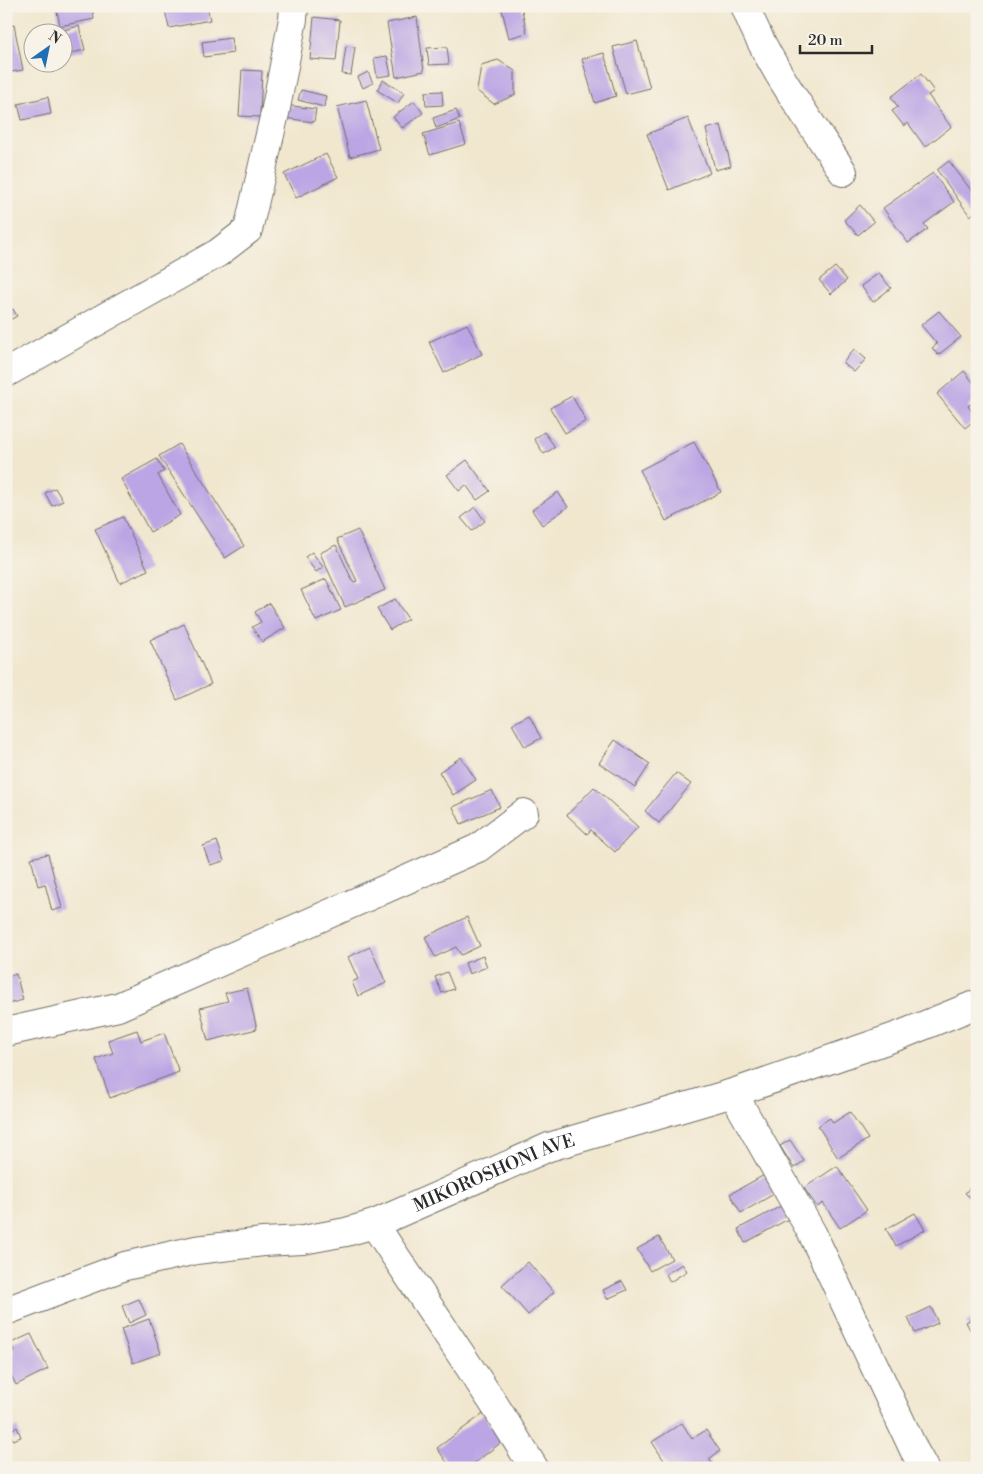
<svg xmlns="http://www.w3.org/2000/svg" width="983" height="1474" font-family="'Libre Bodoni',serif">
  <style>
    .building { fill: #bba5e4 }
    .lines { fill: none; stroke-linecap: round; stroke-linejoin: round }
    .minor-casing { stroke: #706d64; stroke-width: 30 }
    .minor { stroke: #fff; stroke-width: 28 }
    .labels { text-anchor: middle; stroke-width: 4.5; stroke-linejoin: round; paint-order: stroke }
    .street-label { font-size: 18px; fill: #2b2b2b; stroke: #f7f3e8 }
  </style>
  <rect width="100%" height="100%" fill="#f7f3e8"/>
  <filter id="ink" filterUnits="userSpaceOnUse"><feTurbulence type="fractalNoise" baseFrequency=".02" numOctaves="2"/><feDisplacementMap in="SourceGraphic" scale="10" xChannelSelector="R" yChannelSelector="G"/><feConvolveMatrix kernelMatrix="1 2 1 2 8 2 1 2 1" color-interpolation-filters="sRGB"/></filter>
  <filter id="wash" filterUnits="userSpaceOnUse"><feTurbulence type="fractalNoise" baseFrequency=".0096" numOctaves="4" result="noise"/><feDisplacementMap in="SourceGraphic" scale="20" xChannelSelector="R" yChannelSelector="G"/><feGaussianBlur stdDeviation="1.12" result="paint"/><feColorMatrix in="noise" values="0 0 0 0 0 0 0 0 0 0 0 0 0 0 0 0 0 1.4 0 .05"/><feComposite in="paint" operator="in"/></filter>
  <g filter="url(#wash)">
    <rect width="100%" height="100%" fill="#f1e7cf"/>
    <g id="blocks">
      <!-- building -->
      <path class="building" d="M56 6H92L94 19 60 26Z
        M164 6H185V11L191 9 190 6H207L210 20 169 28Z
        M501 6H521L527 33 509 38Z
        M591 6H609V7L592 11Z
        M314 17 340 20 336 61 310 59Z
        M417 17 424 71 396 77 387 23Z
        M14 25 23 70 6 73V27Z
        M79 26 85 50 62 55V32H57Z
        M231 38 233 53 204 57 202 42Z
        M637 41 650 88 626 94 613 47Z
        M346 46 355 47 351 75 342 74Z
        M447 47 449 64 429 65 427 48Z
        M604 53 616 96 595 103 582 59Z
        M387 56 391 75 377 77 374 58Z
        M498 60 515 71V95L494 104 477 91 481 65Z
        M242 70 262 71 260 117 239 116Z
        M368 72 373 83 363 88 358 77Z
        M921 74 934 91 928 95 951 127 925 147 908 123 904 126 892 111 898 107 891 97Z
        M383 80 404 93 398 103 377 90Z
        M301 90 326 96 324 107 298 100Z
        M442 91 443 105 426 106 425 92Z
        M48 97 51 114 22 120 18 104Z
        M366 100 379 149 350 157 337 107Z
        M414 101 423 113 402 128 393 117Z
        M284 105 316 109 314 122 283 118Z
        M456 110 460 119 436 128 433 118Z
        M688 118 710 173 669 190 647 134Z
        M459 123 466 144 430 155 423 134Z
        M721 125 731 166 715 170 706 129Z
        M326 154 338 177 296 198 284 174Z
        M949 161 971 190 977 186V211L970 216 937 170Z
        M933 173 954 202 924 224 928 229 908 243 883 208Z
        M860 205 874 222 858 235 844 220Z
        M835 267 847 280 831 294 819 280Z
        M879 273 891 288 873 302 861 286Z
        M13 309 17 316 6 322V313Z
        M939 311 961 337 938 355 932 348 937 344 921 325Z
        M467 324 482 354 444 373 429 342Z
        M854 349 866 359 854 372 843 363Z
        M964 371 977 387V399L968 406 977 418 965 428 937 394Z
        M572 396 586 421 565 433 550 408Z
        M544 432 555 447 544 454 534 439Z
        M694 442 721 492 666 521 640 470Z
        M179 444 244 546 225 558 159 456Z
        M157 459 164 471 158 475 180 515 150 532 121 479Z
        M467 460 490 491 477 500 466 485 459 491 447 475Z
        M55 488 63 501 52 506 45 493Z
        M558 492 568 507 542 525 532 510Z
        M475 507 485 521 472 531 461 518Z
        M123 517 148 570 120 583 95 529Z
        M358 530 385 590 345 607 320 553 336 545 353 582 357 581 337 539Z
        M312 552 323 567 316 572 305 557Z
        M326 579 341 610 316 621 301 590Z
        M395 599 408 619 390 630 377 609Z
        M269 603 285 628 262 642 252 627 261 622 255 612Z
        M184 624 211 684 177 700 150 640Z
        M529 715 541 738 525 747 512 724Z
        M615 740 650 764 635 787 599 763Z
        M461 757 476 780 453 795 439 772Z
        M676 773 691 784 659 823 645 811Z
        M594 787 638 827 615 852 591 830 587 834 567 815Z
        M492 790 500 807 461 824 453 807Z
        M217 841 224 861 210 865 203 846Z
        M48 854 62 908 52 911 45 884 38 886 31 858Z
        M467 917 480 946 461 955 456 947 435 957 425 937Z
        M370 947 386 983 358 996 352 982 358 979 348 957Z
        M483 956 487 967 469 974 465 963Z
        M447 972 454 989 442 993 435 977Z
        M16 974 23 1000 8 1004 6 997V977Z
        M247 988 257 1029 208 1041 200 1008 228 1001 225 993Z
        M137 1030 141 1041 164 1033 179 1072 110 1098 96 1059 113 1053 108 1040Z
        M850 1112 868 1139 838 1158 818 1126 830 1118 833 1123Z
        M790 1140 804 1161 794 1168 780 1146Z
        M837 1166 867 1210 840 1228 823 1203 817 1207 804 1188Z
        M768 1173 779 1191 741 1213 730 1194Z
        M977 1180V1203L965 1193Z
        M783 1205 790 1218 745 1243 738 1229Z
        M915 1213 925 1230 896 1246 886 1229Z
        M659 1237 672 1259 650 1271 637 1249Z
        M528 1262 554 1292 528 1315 502 1285Z
        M682 1264 687 1271 670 1282 666 1274Z
        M622 1281 627 1290 607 1299 603 1290Z
        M139 1299 146 1315 129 1323 122 1306Z
        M931 1307 938 1323 915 1333 908 1318Z
        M977 1316V1336L974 1337 966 1322Z
        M149 1319 161 1353 133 1363 121 1329Z
        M31 1334 48 1369 16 1385 6 1365V1355L14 1351 11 1343Z
        M483 1414 503 1441 468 1468H451L437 1448Z
        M682 1423 692 1439 706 1430 720 1451 709 1459 715 1468H669L652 1442Z
        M17 1427 21 1437 13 1440 9 1431Z"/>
    </g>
  </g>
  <g filter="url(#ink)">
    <use href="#blocks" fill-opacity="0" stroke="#706d64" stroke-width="1"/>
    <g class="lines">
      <defs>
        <g id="minor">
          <path d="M745 6C768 66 809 119 843 172"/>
          <path d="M6 373 218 253 248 230 275 113 293 19 294 6"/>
          <path d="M6 1032 118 1007 478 848 524 813"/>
          <path d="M733 1093 812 1233 914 1450 924 1468"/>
          <path d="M374 1224 494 1404 534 1468"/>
          <path id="s1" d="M6 1311 125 1266 196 1250 263 1242 303 1240 346 1232 374 1224 549 1147 733 1093 898 1036 977 1004"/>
        </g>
      </defs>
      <!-- minor casing -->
      <use href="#minor" class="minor-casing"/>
      <!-- minor -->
      <use href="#minor" class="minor"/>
    </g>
  </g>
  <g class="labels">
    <!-- street labels -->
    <g class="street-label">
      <text dy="6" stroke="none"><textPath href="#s1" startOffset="511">MIKOROSHONI AVE</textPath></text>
    </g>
  </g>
  <!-- margin -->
  <rect width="983" height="1474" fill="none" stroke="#f7f3e8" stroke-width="25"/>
  <!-- north arrow -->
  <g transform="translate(48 48) rotate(33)"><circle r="24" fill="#f7f3e8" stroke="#a5a39c"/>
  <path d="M0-4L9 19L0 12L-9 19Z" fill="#1f6fb2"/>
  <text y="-8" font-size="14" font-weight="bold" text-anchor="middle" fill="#2b2b2b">N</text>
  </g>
  <!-- scale -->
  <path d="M800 45v8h72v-8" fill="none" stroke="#2b2b2b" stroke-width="2.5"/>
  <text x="808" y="45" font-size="15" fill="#2b2b2b" stroke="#f7f3e8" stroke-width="4" paint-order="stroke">20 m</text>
</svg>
